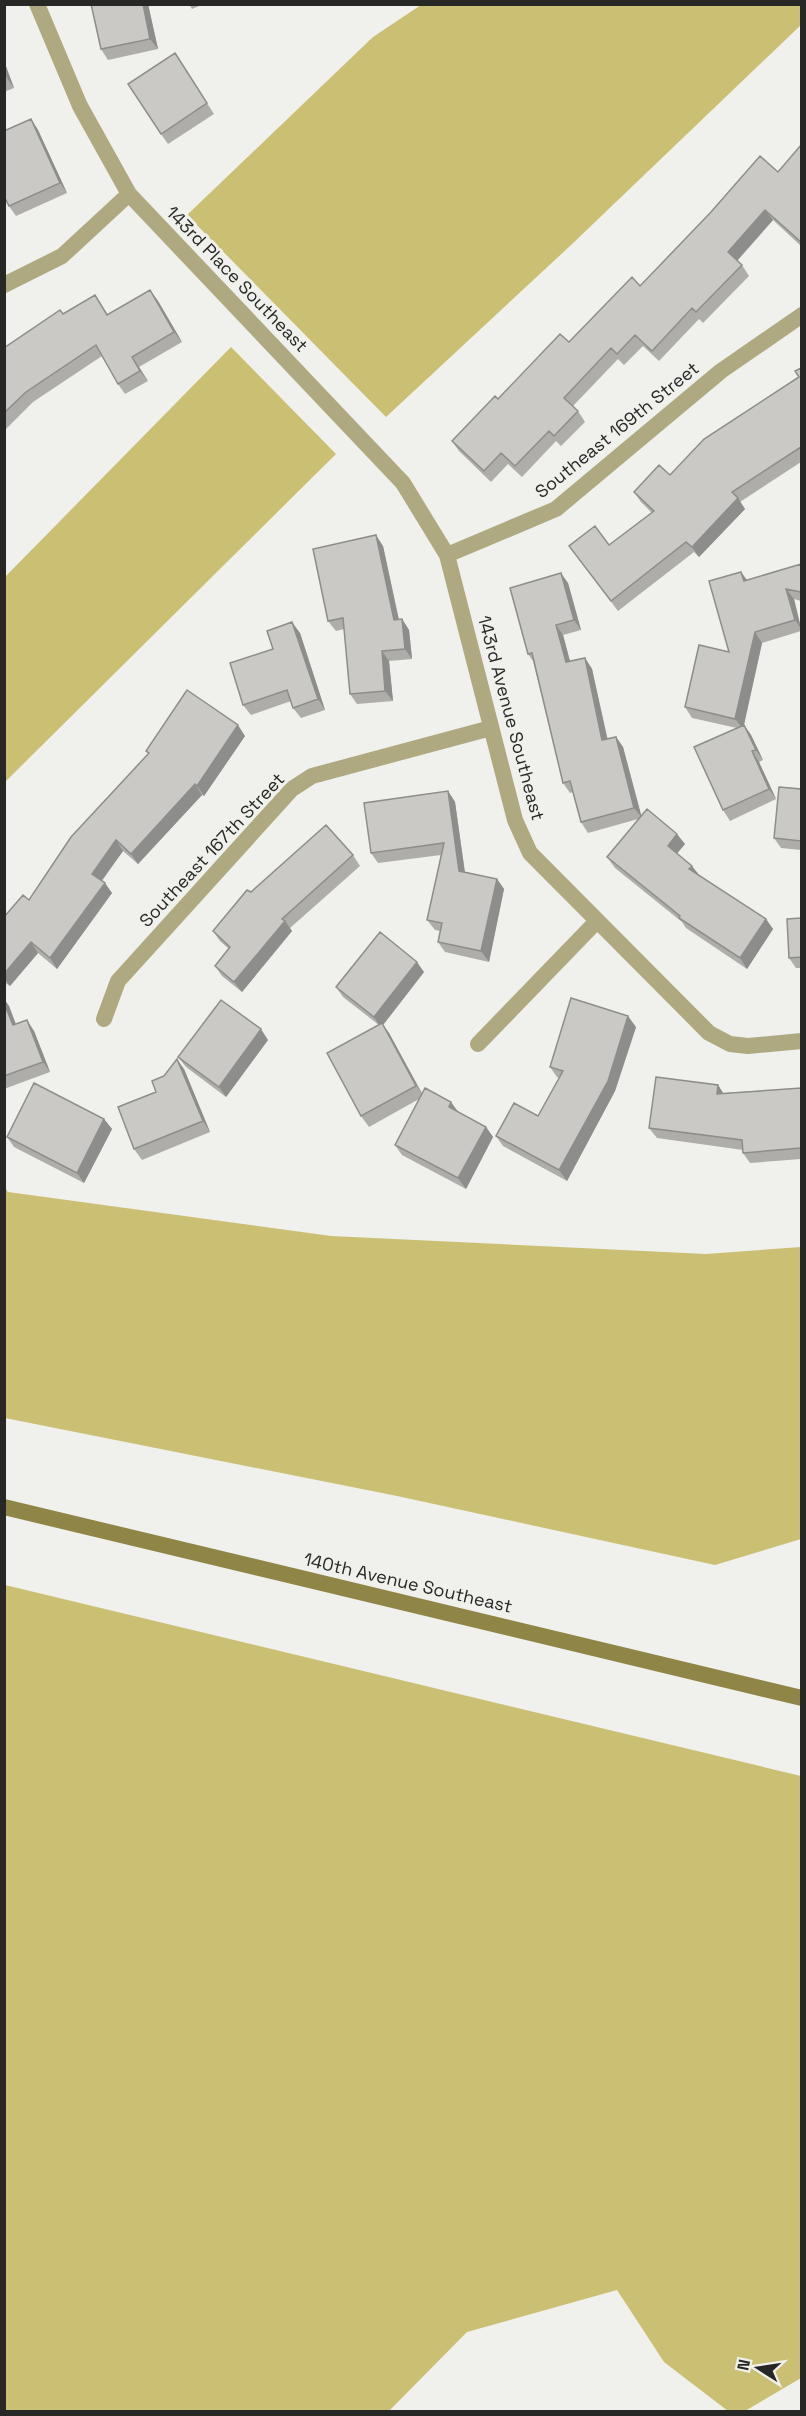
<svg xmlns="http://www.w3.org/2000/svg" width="806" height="2416" font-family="'Space Grotesk',sans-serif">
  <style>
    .green { fill: #cbbf73 }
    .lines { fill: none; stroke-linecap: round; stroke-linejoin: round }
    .minor { stroke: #aea980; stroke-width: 16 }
    .secondary { stroke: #8f8546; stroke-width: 16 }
    .wall { fill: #aeadaa }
    .shaded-wall { fill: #8d8d8b }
    .building { fill: #cac9c6; stroke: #8d8d8b; stroke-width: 1.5 }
    .labels { text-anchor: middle; stroke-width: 6; stroke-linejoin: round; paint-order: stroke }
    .street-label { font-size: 18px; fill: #272726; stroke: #f0f0ec }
  </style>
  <rect width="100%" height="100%" fill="#f0f0ec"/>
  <!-- green -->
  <path class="green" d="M421 5H801L802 24 570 246 386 417 187 215 373 37Z
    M231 347 336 454 5 782V577Z
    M5 1188 8 1192 331 1236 706 1254 801 1247V1539L715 1565 397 1496 5 1418Z
    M5 1585 801 1776V2378L745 2411H728L664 2362 617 2290 467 2332 389 2411H5Z"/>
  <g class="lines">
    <!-- minor -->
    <path class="minor" d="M37 4 80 106 129 194 403 483 447 555 515 820 530 853 709 1033 730 1044 748 1046 802 1041
      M4 285 62 256 129 194
      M447 555 556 509 721 371 802 315
      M104 1019 118 981 292 789 312 776 491 728
      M478 1044 597 921"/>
    <!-- secondary -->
    <path class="secondary" d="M4 1507 802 1698"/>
  </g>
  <!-- wall -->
  <path class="wall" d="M148 4 158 49 108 60 101 49Z
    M189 4H204L192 9Z
    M4 61 14 88 4 92Z
    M182 64 214 114 168 144 161 134Z
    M31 119 38 130 67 193 16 216 9 206Z
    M801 145V246L773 220 737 261 742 265 749 276 703 323 699 319 659 361 643 346 624 365 618 359 573 406 578 411 585 422 561 446 556 441 522 477 508 464 491 482 459 451 452 441 498 399 640 286 778 172Z
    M150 290 158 301 182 342 139 367 148 381 125 394 118 384 102 356 33 402 4 431V348L95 295 108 315Z
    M801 368V462L740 502 745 509 699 557 694 552 618 611 569 546 609 545 652 513 641 502 634 492 670 475 799 377Z
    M383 546 399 620 402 619 409 630 412 659 389 661 393 701 357 704 350 694 344 629 336 631 328 621Z
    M801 564V601L794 599 801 627V631L762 643 744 725 751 735 763 760 759 762 776 799 730 821 723 810 737 728 692 718 685 707 729 652 741 572 747 580Z
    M568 583 581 630 563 635 570 661 585 658 592 669 607 739 616 737 623 747 641 816 685 844 677 853 699 875 766 919 773 929 747 969 686 928 682 922 615 868 607 857 638 819 588 833 581 822 573 792 570 793 563 783 533 661 528 654Z
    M300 633 325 710 301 718 293 708 291 701 251 715 243 705 273 649Z
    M245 736 204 796 202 795 138 864 123 851 102 881 112 893 57 969 38 953 10 986 4 982V917L29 900 148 754 146 751Z
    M801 789V850L781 848 774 838Z
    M448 791 455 802 465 872 497 879 504 889 489 962 445 952 438 942 440 931 435 930 427 920 441 855 378 863 371 853Z
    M353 855 360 866 290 928 292 931 242 992 222 976 215 966 229 949 220 941 213 931 251 892Z
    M801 918V968H796L789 958Z
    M424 972 383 1025 389 1033 422 1093 486 1127 493 1137 466 1189 402 1155 395 1145 419 1099 369 1127 361 1116 379 1025 343 997 336 987Z
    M4 999 9 1006 16 1024 34 1031 50 1072 4 1089Z
    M636 1027 615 1091 567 1181 503 1146 496 1136 538 1116 559 1078 557 1077 550 1067Z
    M268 1040 226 1097 186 1067 178 1057Z
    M184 1069 210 1132 142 1160 134 1149 156 1092Z
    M718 1085 723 1093 801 1088V1159L750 1163 743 1153V1150L657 1138 649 1128Z
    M104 1119 112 1129 84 1183 14 1147 7 1137Z"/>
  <!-- shaded-wall -->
  <path class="shaded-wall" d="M143 4H148L158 49 150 39Z
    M4 61 14 88 7 78 4 71Z
    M31 119 38 130 67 193 60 183Z
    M765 210 773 220 735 263 728 252Z
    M150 290 158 301 182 342 174 332Z
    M132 357 139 367 148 381 140 371Z
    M738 498 745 509 699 557 692 547Z
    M376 535 383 546 401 630 394 620Z
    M741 572 748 582 744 581Z
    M561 573 568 583 581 630 574 620Z
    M786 589 794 599 801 629 795 620Z
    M402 619 409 630 412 659 405 649Z
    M292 622 300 633 325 710 318 699Z
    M556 625 563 635 573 673 566 662Z
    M755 632 762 643 743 729 735 719Z
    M382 651 389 661 393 701 385 691Z
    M585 658 592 669 610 750 602 740Z
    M238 725 245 736 204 796 197 786Z
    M744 725 751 735 763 760 756 750Z
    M616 737 623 747 642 818 634 808Z
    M752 751 759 762 776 799 769 789Z
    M195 784 202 795 138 864 131 854Z
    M448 791 455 802 466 881 459 871Z
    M677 834 685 844 675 856 668 846Z
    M116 840 123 851 99 884 92 874Z
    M692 866 700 876 689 869Z
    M497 879 504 889 489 962 481 951Z
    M105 883 112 893 57 969 50 958Z
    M766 919 773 929 747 969 740 958Z
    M285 921 292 931 242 992 234 982Z
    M31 942 38 953 10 986 4 978V974Z
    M417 962 424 972 383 1025 389 1033 423 1096 374 1017Z
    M4 999 9 1006 20 1036 13 1025 4 1003Z
    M628 1016 636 1027 615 1091 567 1181 559 1170Z
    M27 1020 34 1031 50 1072 43 1062Z
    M261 1029 268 1040 226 1097 219 1087Z
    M177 1059 184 1069 210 1132 203 1121Z
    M718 1085 725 1096 717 1094Z
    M451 1102 459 1113 449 1107Z
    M104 1119 112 1129 84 1183 77 1173Z
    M486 1127 493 1137 466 1189 458 1178Z"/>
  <!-- building -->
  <path class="building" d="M91 4H143L150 39 101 49Z
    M175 53 207 103 161 134 128 84Z
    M31 119 60 183 9 206 4 196V131Z
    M801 145V242L765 210 728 252 742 265 696 312 692 308 652 351 635 335 617 354 611 348 564 398 578 411 554 436 549 431 515 466 501 453 484 471 452 441 495 396 498 399 560 334 569 342 632 277 640 286 711 212 760 156 778 172Z
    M150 290 174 332 132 357 140 371 118 384 96 345 26 392 4 413V348L60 310 63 314 95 295 107 315Z
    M801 368V447L732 492 738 498 692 547 686 542 611 601 569 546 595 526 609 545 654 511 634 492 659 465 670 475 704 439 799 377 795 371Z
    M376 535 394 620 402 619 405 649 382 651 385 691 350 694 343 618 328 621 313 549Z
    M801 564V592L786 589 795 620 755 632 735 719 685 707 699 645 729 652 709 581 741 572 744 581Z
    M561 573 574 620 556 625 566 662 585 658 602 740 616 737 634 808 581 822 570 781 563 783 532 653 528 654 510 588Z
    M292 622 318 699 293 708 287 690 243 705 230 663 273 649 267 631Z
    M187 690 238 725 197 786 195 784 131 854 116 840 92 874 105 883 50 958 31 942 4 974V917L23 895 29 900 71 837 149 753 146 751Z
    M744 725 756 750 752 751 769 789 723 810 694 747Z
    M779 787 801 789V841L774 838Z
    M448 791 459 871 497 879 481 951 438 942 442 923 427 920 444 843 371 853 364 803Z
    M647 809 677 834 668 846 692 866 689 869 766 919 740 958 679 918 680 916 607 857Z
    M326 825 353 855 282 919 285 921 234 982 215 966 230 947 213 931 247 890 251 892Z
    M801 918V957L789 958 787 919Z
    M380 932 417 962 374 1017 336 987Z
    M571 998 628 1016 608 1081 559 1170 496 1136 514 1103 538 1116 563 1071 550 1067Z
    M221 1000 261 1029 219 1087 178 1057Z
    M4 1003 13 1025 27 1020 43 1062 4 1076Z
    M382 1023 416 1086 361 1116 327 1053Z
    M177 1059 203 1121 134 1149 118 1107 156 1092 152 1081 164 1076Z
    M656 1077 718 1085 717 1094 801 1088V1148L743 1153 742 1140 649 1128Z
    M34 1083 104 1119 77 1173 7 1137Z
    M425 1088 451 1102 449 1107 486 1127 458 1178 395 1145Z"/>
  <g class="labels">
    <!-- street labels -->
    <g class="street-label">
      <text transform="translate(237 279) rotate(46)" y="6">143rd Place Southeast</text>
      <text transform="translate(617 430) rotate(-39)" y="6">Southeast 169th Street</text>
      <text transform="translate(511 718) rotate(75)" y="6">143rd Avenue Southeast</text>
      <text transform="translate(212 850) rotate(-47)" y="6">Southeast 167th Street</text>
      <text transform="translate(408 1583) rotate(13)" y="6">140th Avenue Southeast</text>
    </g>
  </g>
  <!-- border -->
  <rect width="806" height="2416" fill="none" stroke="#272726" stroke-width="12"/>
  <!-- north arrow -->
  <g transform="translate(758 2368) rotate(282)" stroke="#f0f0ec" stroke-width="4.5" paint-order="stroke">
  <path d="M0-4.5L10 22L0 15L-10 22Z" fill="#272726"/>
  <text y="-9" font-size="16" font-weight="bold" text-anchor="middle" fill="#272726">N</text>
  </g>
</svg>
